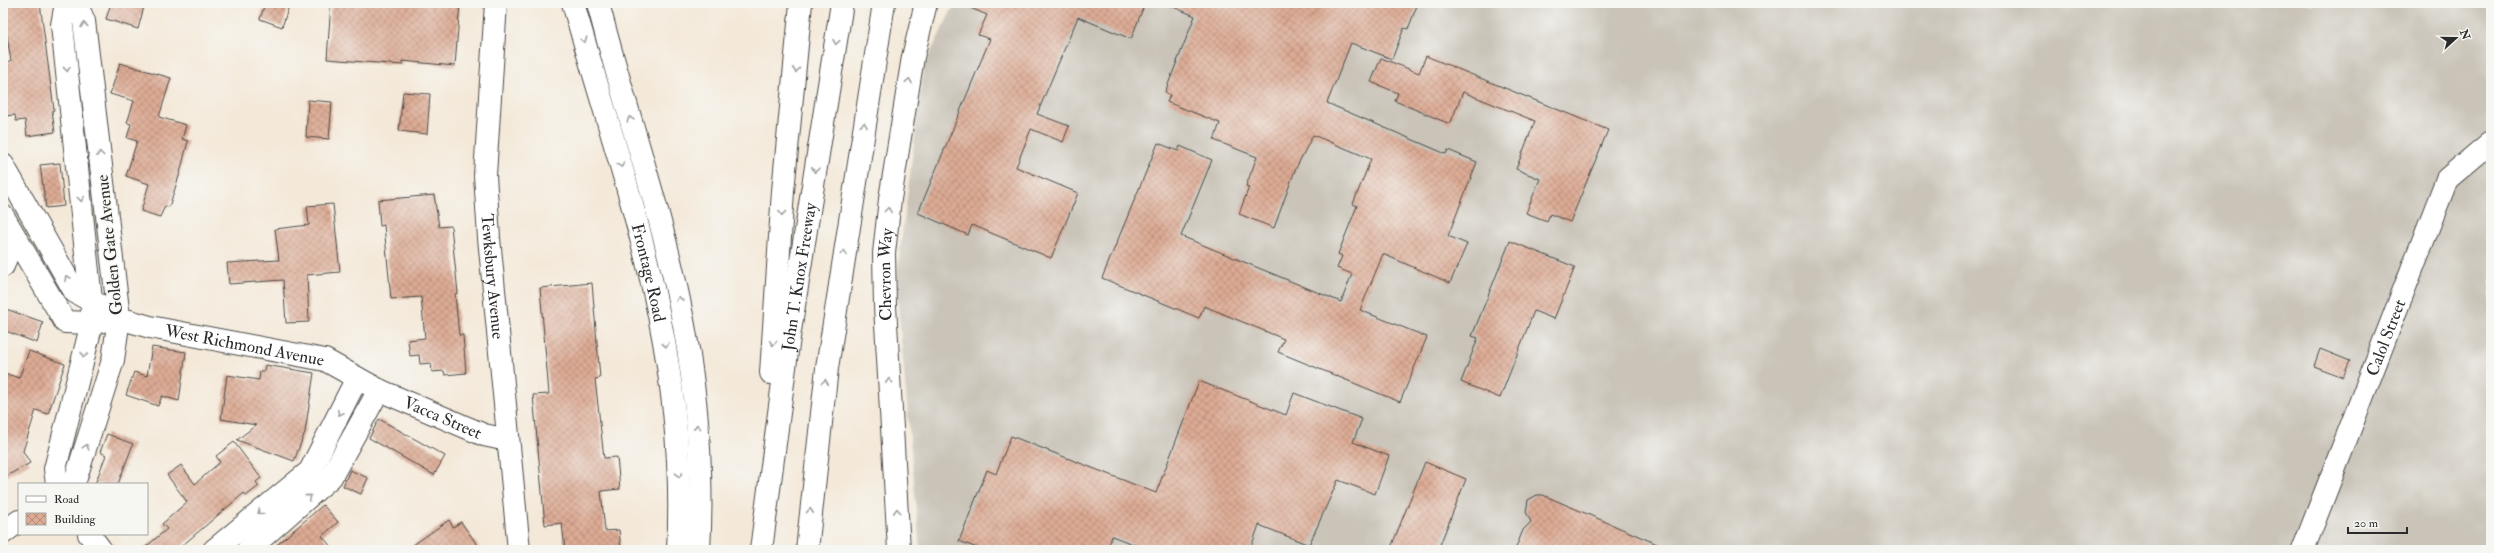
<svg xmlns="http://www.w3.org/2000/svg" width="2494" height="553" font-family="'IM FELL Double Pica',serif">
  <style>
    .industrial { fill: #c9c3b8 }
    .building { fill: url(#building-cross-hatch) }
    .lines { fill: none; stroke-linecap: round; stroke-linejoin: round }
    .minor-casing { stroke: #494845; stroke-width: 24 }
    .major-casing { stroke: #494845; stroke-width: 24 }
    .highway-casing { stroke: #494845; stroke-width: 24 }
    .minor { stroke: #fff; stroke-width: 22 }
    .major { stroke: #fff; stroke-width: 22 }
    .highway { stroke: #fff; stroke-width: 22 }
    .oneway { stroke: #a0a0a0 }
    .labels { text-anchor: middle; stroke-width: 3; stroke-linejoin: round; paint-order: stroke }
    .street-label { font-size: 17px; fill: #2b2b2b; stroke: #f6f6f2 }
  </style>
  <defs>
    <pattern id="building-cross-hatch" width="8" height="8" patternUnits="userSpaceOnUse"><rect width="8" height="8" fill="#ddab94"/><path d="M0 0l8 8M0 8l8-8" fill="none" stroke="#b38b79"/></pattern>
  </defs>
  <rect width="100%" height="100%" fill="#f6f6f2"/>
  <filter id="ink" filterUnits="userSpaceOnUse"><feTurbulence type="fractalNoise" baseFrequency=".025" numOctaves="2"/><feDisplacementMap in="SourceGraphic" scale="8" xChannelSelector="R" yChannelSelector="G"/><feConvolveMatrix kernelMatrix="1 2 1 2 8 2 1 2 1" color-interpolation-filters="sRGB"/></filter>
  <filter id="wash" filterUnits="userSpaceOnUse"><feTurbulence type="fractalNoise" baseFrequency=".012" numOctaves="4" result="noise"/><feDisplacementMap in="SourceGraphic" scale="16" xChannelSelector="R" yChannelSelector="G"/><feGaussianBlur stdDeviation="0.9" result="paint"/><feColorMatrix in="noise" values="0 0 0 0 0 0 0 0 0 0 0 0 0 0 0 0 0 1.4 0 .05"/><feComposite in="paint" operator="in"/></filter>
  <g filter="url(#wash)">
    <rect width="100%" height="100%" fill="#f4e9d9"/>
    <!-- industrial -->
    <path class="industrial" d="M955 3H2491V550H920L896 282 924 66Z"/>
    <g id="blocks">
      <!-- building -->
      <path class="building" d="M3 3H40L54 110 52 111 55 132 27 136 25 120 16 121 15 115 3 116V62L11 61 6 30 3 31Z
        M111 3H145L138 29 106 19Z
        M265 3H290L282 27 260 19Z
        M331 3H460L455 66 402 61V65L327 59Z
        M959 3H1145L1131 39 1078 17 1037 114 1069 126 1063 142 1031 129 1016 167 1078 193 1051 258 972 225 968 235 918 213 990 39 978 35 987 15Z
        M1164 3H1418L1408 29 1404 28 1392 59 1351 43 1327 103 1446 154 1448 150 1477 162 1448 236 1467 244 1450 283 1383 254 1360 310 1427 337 1400 402 1278 352 1284 339 1204 306 1199 318 1102 278 1158 143 1178 151 1180 146 1212 160 1181 236 1341 302 1352 274 1337 268 1342 256 1338 254 1357 206 1353 204 1371 159 1313 135 1295 170 1274 228 1239 214 1249 187 1246 186 1257 157 1214 140 1220 123 1167 102 1170 95 1165 92 1195 16Z
        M1426 56 1608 130 1570 222 1550 214 1547 221 1526 213 1540 179 1516 169 1535 121 1463 92 1450 124 1395 101 1398 93 1371 82 1381 58 1419 73Z
        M120 63 171 78 159 117 186 125 182 139 188 141 180 173 169 207 165 206 160 217 141 211 149 184 126 176 137 141 127 138 131 124 127 123 134 101 110 94Z
        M403 92 430 94 427 134 399 131Z
        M308 100 332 102 329 139 306 137Z
        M60 163 64 206 46 208 40 165Z
        M434 195 439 227 451 226 458 293 455 294 459 335H463L466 373 445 375 444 371 432 372 431 363 420 364 419 355 410 356 408 340 425 338 421 297 391 299 384 225 380 226 378 200Z
        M333 204 340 272 307 275 309 322 286 323 283 280 229 284 227 263 279 260 275 229 309 225 307 206Z
        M1510 241 1575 267 1554 319 1534 311 1500 398 1461 382 1478 338 1472 336Z
        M592 283 600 378 595 379 604 458 617 457 620 489 601 491 605 531 619 530 621 550H565L562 523 545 525 533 395 549 394 540 288Z
        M3 308 43 322 37 343 3 330Z
        M152 347 186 352 179 401 162 396 158 406 126 395 134 372 147 376Z
        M2320 349 2350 361 2343 377 2314 366Z
        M29 351 65 364 48 414 36 410 23 451 30 463 3 478V387L7 374 19 378Z
        M265 365 314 373 305 432 294 461 237 440 256 425 221 419 227 375 259 380 260 371H264Z
        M1199 381 1286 415 1294 393 1362 419 1353 442 1389 456 1375 494 1338 480 1309 545 1259 525 1250 550H1148L1112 536 1107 550H982L959 541 987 470 996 474 1011 436 1156 493Z
        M379 419 445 456 434 475 369 438Z
        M107 434 133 444 118 484H95L106 455 100 452Z
        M234 442 261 478 256 482 259 486 246 496 244 493 177 550H142L167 529 162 524 187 502 167 475 181 465 195 484 220 462 216 456Z
        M1425 462 1466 479 1438 550H1390Z
        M350 470 368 478 361 494 343 486Z
        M1537 495H1543L1671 550H1515L1523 530 1531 522 1526 512 1528 500Z
        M323 505 338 522 322 536 334 550H271Z
        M449 520 453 527 461 522 481 550H406Z"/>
    </g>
  </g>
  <g filter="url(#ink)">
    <use href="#blocks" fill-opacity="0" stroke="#494845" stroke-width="1"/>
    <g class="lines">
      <defs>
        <g id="minor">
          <path id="s1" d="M496 3 485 175 489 238 519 550"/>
          <path d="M3 165 75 292 101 306"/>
          <path id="s2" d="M3 216 65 322 92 323 119 318 150 327 325 360 379 390 484 435 507 440"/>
          <path d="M3 266 14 236"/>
          <path d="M57 484 55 469 93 319 62 25 66 3"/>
          <path d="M74 484 113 360 119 318 84 21 76 3"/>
          <path d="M3 533 19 521"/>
          <path d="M89 534 101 550"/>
          <path d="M214 550 310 471 357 378"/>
          <path d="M248 550 331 477 379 390"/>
          <path id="s3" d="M899 550 885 306 884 253 890 199 913 57 926 3"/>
          <path id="s4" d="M2303 550 2447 179 2491 142"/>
        </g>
        <g id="major">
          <path id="s5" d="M573 3C626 189 689 353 678 550"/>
        </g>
        <g id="highway">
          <path d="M598 3C623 102 658 200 679 300 696 382 704 467 699 550"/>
          <path d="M771 373 783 191 801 3"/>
          <path id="s6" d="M761 550 789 337 842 3"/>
          <path d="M807 550 827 368 884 3"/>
        </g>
      </defs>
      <!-- minor casing -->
      <use href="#minor" class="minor-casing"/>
      <!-- major casing -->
      <use href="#major" class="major-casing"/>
      <!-- highway casing -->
      <use href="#highway" class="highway-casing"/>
      <!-- minor -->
      <use href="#minor" class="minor"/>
      <!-- major -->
      <use href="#major" class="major"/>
      <!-- highway -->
      <use href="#highway" class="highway"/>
    </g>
    <!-- one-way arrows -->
    <defs><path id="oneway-chevron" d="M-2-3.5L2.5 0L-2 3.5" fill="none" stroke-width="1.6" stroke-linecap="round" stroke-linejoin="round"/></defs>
    <g class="oneway">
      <use href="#oneway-chevron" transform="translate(84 25) rotate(-100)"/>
      <use href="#oneway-chevron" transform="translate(584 40) rotate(73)"/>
      <use href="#oneway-chevron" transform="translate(836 42) rotate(99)"/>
      <use href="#oneway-chevron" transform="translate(67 69) rotate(84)"/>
      <use href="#oneway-chevron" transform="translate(796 70) rotate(95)"/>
      <use href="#oneway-chevron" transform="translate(909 81) rotate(-81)"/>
      <use href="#oneway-chevron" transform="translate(630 119) rotate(-106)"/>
      <use href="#oneway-chevron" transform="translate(864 125) rotate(-81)"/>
      <use href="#oneway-chevron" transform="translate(100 154) rotate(-97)"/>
      <use href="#oneway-chevron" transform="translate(621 165) rotate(73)"/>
      <use href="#oneway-chevron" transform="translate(815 170) rotate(99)"/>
      <use href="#oneway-chevron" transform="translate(81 199) rotate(84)"/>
      <use href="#oneway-chevron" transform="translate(888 210) rotate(-82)"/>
      <use href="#oneway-chevron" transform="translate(782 213) rotate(94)"/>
      <use href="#oneway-chevron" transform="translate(844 253) rotate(-81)"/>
      <use href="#oneway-chevron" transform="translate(67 278) rotate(-119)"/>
      <use href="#oneway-chevron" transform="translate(679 299) rotate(-102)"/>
      <use href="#oneway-chevron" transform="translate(773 343) rotate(94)"/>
      <use href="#oneway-chevron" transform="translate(666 345) rotate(80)"/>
      <use href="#oneway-chevron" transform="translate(84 355) rotate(104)"/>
      <use href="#oneway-chevron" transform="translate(889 381) rotate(-93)"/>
      <use href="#oneway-chevron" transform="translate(825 382) rotate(-82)"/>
      <use href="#oneway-chevron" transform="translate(340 413) rotate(117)"/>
      <use href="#oneway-chevron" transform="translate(697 427) rotate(-94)"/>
      <use href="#oneway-chevron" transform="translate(86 447) rotate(-73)"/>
      <use href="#oneway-chevron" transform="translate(679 475) rotate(88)"/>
      <use href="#oneway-chevron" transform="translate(309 497) rotate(-41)"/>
      <use href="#oneway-chevron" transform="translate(810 511) rotate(-85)"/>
      <use href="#oneway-chevron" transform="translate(897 511) rotate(-93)"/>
      <use href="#oneway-chevron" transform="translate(260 512) rotate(141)"/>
    </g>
  </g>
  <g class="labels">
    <!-- street labels -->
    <g class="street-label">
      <text transform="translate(109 245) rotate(-96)" y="6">Golden Gate Avenue</text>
      <text dy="6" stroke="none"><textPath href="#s5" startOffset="280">Frontage Road</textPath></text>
      <text dy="6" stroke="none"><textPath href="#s3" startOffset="276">Chevron Way</textPath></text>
      <text dy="6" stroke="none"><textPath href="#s6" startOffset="276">John T. Knox Freeway</textPath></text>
      <text dy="6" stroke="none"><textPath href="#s1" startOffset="274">Tewksbury Avenue</textPath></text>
      <text dy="6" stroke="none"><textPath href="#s4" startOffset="228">Calol Street</textPath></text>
      <text dy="6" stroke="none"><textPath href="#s2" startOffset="306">West Richmond Avenue</textPath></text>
      <text dy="6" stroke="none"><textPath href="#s2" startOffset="519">Vacca Street</textPath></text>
    </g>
  </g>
  <!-- margin -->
  <rect width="2494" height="553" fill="none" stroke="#f6f6f2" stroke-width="16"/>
  <!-- legend -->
  <rect x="18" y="483" width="130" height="52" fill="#f6f6f2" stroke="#a5a5a2"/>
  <rect x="26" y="496" width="20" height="6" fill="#ffffff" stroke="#a5a5a2"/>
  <text x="54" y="503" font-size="12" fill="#2b2b2b">Road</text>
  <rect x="26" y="513" width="20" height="12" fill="url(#building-cross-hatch)" stroke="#a5a5a2"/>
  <text x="54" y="523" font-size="12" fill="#2b2b2b">Building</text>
  <!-- north arrow -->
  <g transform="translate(2456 38) rotate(69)" stroke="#f6f6f2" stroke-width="3" paint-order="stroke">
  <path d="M0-3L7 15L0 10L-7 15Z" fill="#2b2b2b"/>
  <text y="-6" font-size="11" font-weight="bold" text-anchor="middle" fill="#2b2b2b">N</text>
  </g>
  <!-- scale -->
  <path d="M2348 527v6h59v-6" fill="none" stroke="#2b2b2b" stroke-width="2"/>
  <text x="2354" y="527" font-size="12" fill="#2b2b2b" stroke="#f6f6f2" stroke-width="3" paint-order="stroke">20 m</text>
</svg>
